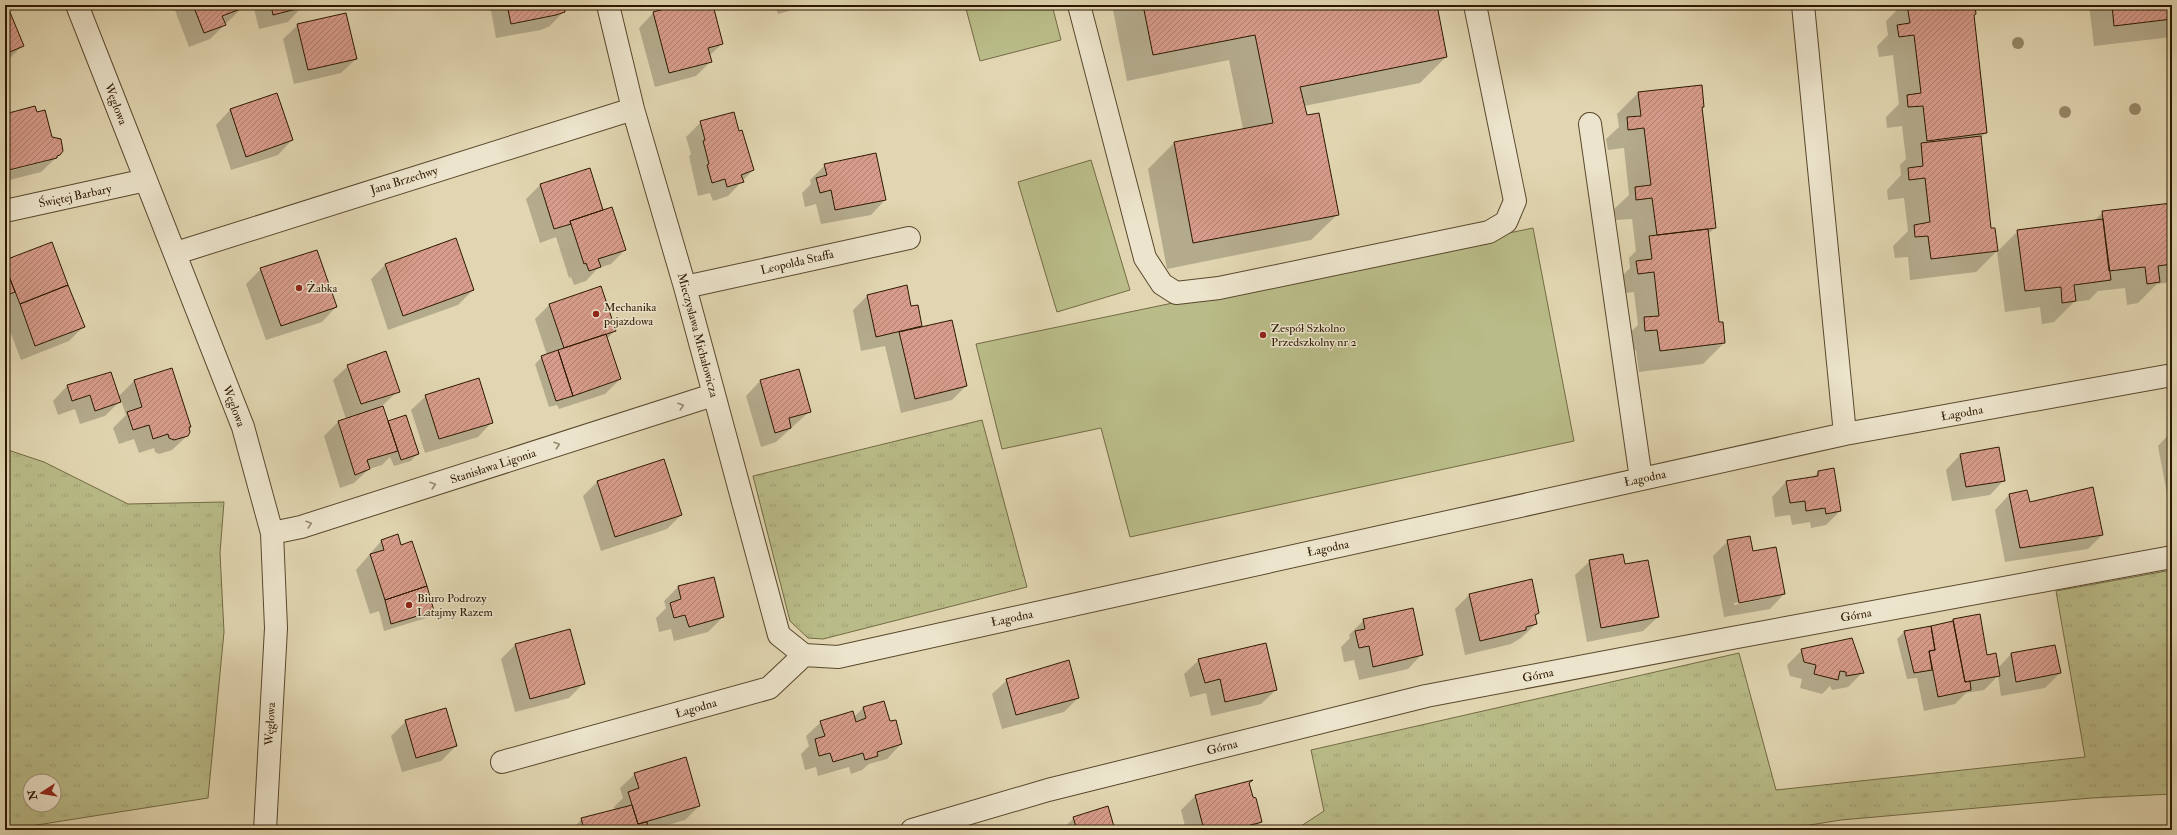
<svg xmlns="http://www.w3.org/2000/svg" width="2177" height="835" font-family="'IM FELL Double Pica',serif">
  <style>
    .grass { fill: url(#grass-tufts); stroke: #736a44; fill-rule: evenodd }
    .pitch { fill: #b9bc88; stroke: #736a44 }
    .shadow { fill: #0003; fill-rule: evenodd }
    .building { fill: url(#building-hatch); stroke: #2d1801 }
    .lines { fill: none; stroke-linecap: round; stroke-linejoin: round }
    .minor-casing { stroke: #5a482d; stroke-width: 24 }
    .minor { stroke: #ece4cc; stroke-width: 22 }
    .tree { fill: #958867 }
    .oneway { stroke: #968871 }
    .poi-dot { fill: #8f2418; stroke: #ece4cc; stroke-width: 1.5 }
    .labels { text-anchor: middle; stroke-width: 3; stroke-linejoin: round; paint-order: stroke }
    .street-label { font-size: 12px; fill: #2d1801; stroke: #ece4cc }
    .poi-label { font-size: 12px; fill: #2d1801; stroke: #ece4cc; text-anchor: start }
  </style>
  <defs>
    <pattern id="grass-tufts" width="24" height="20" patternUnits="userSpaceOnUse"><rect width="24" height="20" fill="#b9bc88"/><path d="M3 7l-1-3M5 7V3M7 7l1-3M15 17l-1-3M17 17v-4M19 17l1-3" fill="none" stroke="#9fa174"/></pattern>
    <pattern id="building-hatch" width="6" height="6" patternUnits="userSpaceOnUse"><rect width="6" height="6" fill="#d79c8b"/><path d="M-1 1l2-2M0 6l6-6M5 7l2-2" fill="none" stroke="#af7e6f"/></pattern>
  </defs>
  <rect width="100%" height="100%" fill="#e1d6b1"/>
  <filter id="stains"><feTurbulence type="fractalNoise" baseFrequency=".005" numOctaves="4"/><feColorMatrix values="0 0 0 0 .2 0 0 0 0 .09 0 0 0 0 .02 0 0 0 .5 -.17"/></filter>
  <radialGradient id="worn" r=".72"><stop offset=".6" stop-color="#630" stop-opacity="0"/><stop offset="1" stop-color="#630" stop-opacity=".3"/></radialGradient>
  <!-- grass -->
  <path class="grass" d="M982 420 1027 587 823 639 808 638 790 621 753 476Z
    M5 449 44 462 128 504 224 502 220 553 224 632 208 798 5 830ZM30 781H54V805H30Z
    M2172 570V794L2091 798 1841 820 1779 830H1295L1324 811 1311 750 1739 653 1776 790 2085 757 2056 591Z"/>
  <!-- pitch -->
  <path class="pitch" d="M965 5H1052L1061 40 980 61Z
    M1091 160 1130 290 1057 312 1018 182Z
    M1533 228 1574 441 1130 537 1101 428 1002 449 976 344Z"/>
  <!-- shadow -->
  <path class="shadow" d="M5 5 23 45 5 63Z
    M173 5H241L242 8 210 39 189 47Z
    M253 5H302V7L288 22 259 29Z
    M490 5H563L564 11 550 26 541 30 496 38Z
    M683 5H711L722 44 709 56 711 61 696 76 655 87 639 28 653 13Z
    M775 5H808L778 14Z
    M1112 5H1436L1446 57 1420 83 1304 106 1338 214 1311 240 1167 269 1148 169 1174 143 1243 129 1229 60 1127 81Z
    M1902 5H1973L1986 133 1980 138 1991 229 1997 251 1976 272 1910 280 1908 257 1895 258 1893 246 1908 231 1904 198 1888 200 1887 190 1901 175 1900 165 1906 159 1902 126 1887 128 1886 117 1899 104 1893 55 1879 57 1877 46 1888 35 1886 21Z
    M2089 5H2172V37L2094 46Z
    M298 25 356 59 341 73 294 84 283 39Z
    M1638 93 1703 106 1701 109 1715 228 1708 234 1718 323 1724 343 1703 364 1639 372 1636 350 1624 351 1623 339 1638 325 1634 292 1617 294 1616 282 1630 268 1629 258 1636 251 1632 219 1616 220 1614 209 1629 195 1624 148 1608 150 1606 139 1619 127 1617 114Z
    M277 94 292 140 278 155 231 170 216 125 230 110Z
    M36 113 59 155 41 172 5 181V172L48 161V159L5 170V116Z
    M701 122 739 132 753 170 728 196 713 201 710 193 698 196 689 156 691 154 686 137Z
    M825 165 885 200 871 215 821 224 816 204 805 207 802 193 811 184 810 180Z
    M589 169 603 211 625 250 611 264 598 268 586 281 574 285 571 277 569 278 556 237 540 243 526 199 540 185Z
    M2172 204V282L2157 284 2138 303 2127 305 2125 288 2098 291 2089 300 2074 302 2054 322 2042 324 2040 307 2005 312 1997 252 2018 231 2094 221 2103 212Z
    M455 240 473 290 458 305 388 330 371 279 385 265Z
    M5 261 83 327 69 341 21 360 5 318Z
    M261 269 336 307 322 322 266 340 246 284Z
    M867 296 911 307 917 306 922 327 966 386 952 400 901 413 885 346 861 351 853 310Z
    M550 304 615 330 607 339 620 379 605 394 559 409 557 405 549 407 535 364 542 357 547 355 535 319Z
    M348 366 398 391 382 406 387 422 418 453 411 461 394 466 390 457 382 465 369 469 354 483 340 488 324 436 338 422 346 419 333 380Z
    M171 369 190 426 187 436 172 450 159 454 155 452 154 448 139 453 134 439 119 444 113 428 126 415 121 400 105 416 80 424 75 409 58 415 53 401 67 386 118 397 134 381Z
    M798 370 810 411 776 442 761 447 746 396 760 381Z
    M426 396 492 422 478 437 425 453 411 410Z
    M2172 431V515H2171L2158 446Z
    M1998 449 2004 480 1990 495 1952 501 1946 470 1960 455Z
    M1818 472 1840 511 1826 525 1811 528 1810 522 1792 525 1790 515 1775 517 1772 497 1786 482 1813 478Z
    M597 482 681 515 667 529 601 551 583 496Z
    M2026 491 2029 503 2102 535 2088 549 2005 562 1995 510 2009 495Z
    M382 540 400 546 433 610 426 618 384 631 379 611 370 614 356 570Z
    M1728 541 1753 552 1784 594 1770 609 1724 617 1713 556ZM1769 596V598L1734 605V603Z
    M1590 561 1624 565 1658 617 1643 631 1587 642 1575 575Z
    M678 587 723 617 708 632 674 641 671 629 659 632 656 618 666 608 664 601Z
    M1469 595 1538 612 1534 616 1536 624 1521 638 1511 644 1465 655 1455 609Z
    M1953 619 1998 668 2011 654 2060 673 2045 688 2001 696 1998 676 1984 690 1966 693 1955 704 1924 711 1917 678 1907 679 1897 639 1904 632 1950 623Z
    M1364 620 1422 654 1408 669 1359 680 1354 660 1344 662 1341 647 1350 638 1349 635Z
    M515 645 584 683 569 698 515 712 501 659Z
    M1802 650 1862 673 1848 687 1832 690 1830 686 1822 694 1800 688 1802 679 1790 676 1787 665Z
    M1199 660 1276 690 1261 704 1211 716 1206 693 1190 697 1184 674Z
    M1007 680 1078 698 1064 712 1002 729 992 694Z
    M863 708 889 722 901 744 887 759 869 764 862 770 851 774 849 767 818 776 816 767 805 770 801 754 809 746 806 736 821 722 854 717Z
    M406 721 456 746 441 761 402 772 391 736Z
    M635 774 699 806 685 820 651 830H571L582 819 615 810 614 807 623 798 620 788Z
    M1249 782 1261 822 1253 830H1186L1181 810 1195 796Z
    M1074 818 1114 830H1061Z"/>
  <!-- building -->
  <path class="building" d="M5 5H7L24 46 5 54Z
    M193 5H242L243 8 222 16 226 25 204 33Z
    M271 5H303L304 7 273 15Z
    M507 5H564L565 12 556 15 511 24Z
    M679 5H713L723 44 708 48 712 62 669 73 653 12Z
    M1143 5H1437L1447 57 1300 87 1307 115 1319 113 1339 215 1193 243 1174 142 1273 123 1255 35 1153 55Z
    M1907 5H1975L1976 14 1974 15 1987 133 1927 141 1923 106 1908 107 1907 95 1921 93 1914 35 1899 37 1897 25 1910 23Z
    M2112 5H2172V19L2114 26Z
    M346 13 357 59 308 70 297 24Z
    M1702 85 1704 107H1702L1716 228 1657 235 1652 198 1636 200 1635 187 1651 185 1644 128 1628 130 1627 117 1641 116 1638 92Z
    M277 93 293 140 246 157 230 109Z
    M35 106 37 112 45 110 52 137 61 139 63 151 60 155 57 156V158L5 171V114Z
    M734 112 739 131 742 130 754 170 741 175 744 182 727 187 725 179 712 183 707 165 709 164 703 141 705 140 700 121Z
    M1981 136 1991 228H1995L1998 251 1931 259 1928 236 1915 237 1914 225 1930 222 1925 178 1909 180 1908 168 1923 166 1921 143Z
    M876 153 886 200 835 210 831 190 820 193 816 178 827 175 824 164Z
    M590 168 603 210 570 221 571 224 554 229 540 184Z
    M2172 203V264L2158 266 2160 282 2147 284 2145 267 2109 271 2102 211Z
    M612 207 626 250 598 259 601 267 589 271 586 263 584 264 570 221Z
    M2103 219 2111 280 2074 285 2076 301 2062 303 2061 287 2025 291 2017 230Z
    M1708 229 1719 322H1723L1725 343 1660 351 1657 330 1645 331 1644 317 1659 316 1654 272 1638 274 1636 261 1652 259 1649 236Z
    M456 238 474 290 403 316 385 264Z
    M52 242 68 285 20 304 5 266V260Z
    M317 250 337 307 281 326 260 268Z
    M5 266 15 292 5 296Z
    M68 285 85 327 35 346 20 304Z
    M907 285 911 306 918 305 922 326 876 337 867 295Z
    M601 286 616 331 564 348 549 304Z
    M952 320 967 386 915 399 899 332Z
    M606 334 621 379 573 396 558 350Z
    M558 350 573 396 556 401 541 356Z
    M386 351 400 392 361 404 347 365Z
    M172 368 191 427H189L190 432 188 436 174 440 169 438 168 434 153 439 149 425 133 430 127 412 142 407 134 380Z
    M799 369 811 412 789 418 791 428 775 433 760 380Z
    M111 372 121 402 95 411 90 395 72 401 67 385Z
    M479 378 493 423 439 439 425 395Z
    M383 406 398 451 367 460 370 469 355 475 338 421Z
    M406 415 419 454 401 460 388 421Z
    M1999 447 2005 481 1966 487 1960 454Z
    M664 459 682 515 615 537 597 481Z
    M1834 468 1841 511 1826 514 1825 508 1806 511 1805 501 1790 503 1786 481 1818 476V471Z
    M2093 487 2103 535 2020 548 2009 494 2027 490 2030 502Z
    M398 534 401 545 412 541 427 586 385 600 370 554 384 550 381 540Z
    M1750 536 1753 551 1776 547 1785 594 1739 603 1727 540Z
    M1623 554 1625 564 1648 560 1659 617 1601 628 1589 560Z
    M714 577 724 617 689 627 685 615 674 618 670 603 681 599 678 586Z
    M1532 579 1539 613 1535 615 1537 624 1526 627V630L1480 641 1469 594Z
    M427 586 434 611 391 624 385 600Z
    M1413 608 1423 655 1373 667 1369 646 1359 648 1355 631 1365 629 1363 619Z
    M1980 614 1987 655 1996 653 2000 676 1965 682 1953 619Z
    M1953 621 1965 682 1970 681 1971 690 1938 697 1929 651 1935 650 1931 626Z
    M1931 626 1935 650 1929 651 1932 670 1914 673 1904 631Z
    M570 629 585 684 530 699 515 644Z
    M1852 638 1864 673 1846 676V672L1840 671 1838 680 1814 674 1816 665 1804 662 1801 649Z
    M1266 643 1277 690 1225 702 1220 679 1205 683 1198 659Z
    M2055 645 2061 673 2016 682 2011 653Z
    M1069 660 1079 698 1016 715 1006 679Z
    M884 701 890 721 896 720 902 744 877 752 878 756 865 760 863 753 833 762 830 753 819 756 815 739 825 736 820 721 853 711 856 722 866 718 863 707Z
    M446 708 457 746 416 758 405 720Z
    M686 757 700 806 638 824 628 792 639 788 634 773Z
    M1253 780 1249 783 1253 797 1256 798 1262 822 1232 830H1204L1195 795Z
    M632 805 638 824 647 822 649 830H584L581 818Z
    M1108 806 1115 830H1077L1073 817Z"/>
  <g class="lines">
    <defs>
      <path id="minor" d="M77 5 243 427 272 533 276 628 265 830
        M608 5 633 109 685 287 779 635 804 655
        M1079 5 1145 258 1162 284 1176 293 1219 288 1489 232 1506 222 1515 201 1475 5
        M1803 5 1845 434
        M1590 124 1641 479
        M5 211 146 180
        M176 253 633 109
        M685 287 909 238
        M272 533 301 527 713 395
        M502 762 769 688 804 655 838 657 1845 434 2172 375
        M912 830 1048 790 1426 696 1732 638 2172 557"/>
    </defs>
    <!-- minor casing -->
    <use href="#minor" class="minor-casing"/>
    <!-- minor -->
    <use href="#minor" class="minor"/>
  </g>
  <!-- trees -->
  <g class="tree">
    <circle cx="2018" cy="43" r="6"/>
    <circle cx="2135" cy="109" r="6"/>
    <circle cx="2065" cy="112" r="6"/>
  </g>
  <!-- one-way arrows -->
  <defs><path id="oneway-chevron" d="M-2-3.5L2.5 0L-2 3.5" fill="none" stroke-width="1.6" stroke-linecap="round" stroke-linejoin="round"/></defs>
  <g class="oneway">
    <use href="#oneway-chevron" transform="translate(681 406) rotate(-18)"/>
    <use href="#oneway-chevron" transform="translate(557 445) rotate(-18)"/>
    <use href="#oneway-chevron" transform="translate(433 485) rotate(-18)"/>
    <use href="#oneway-chevron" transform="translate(309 524) rotate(-18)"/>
  </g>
  <!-- markers -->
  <g class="poi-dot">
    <circle cx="299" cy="288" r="4"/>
    <circle cx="596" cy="314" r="4"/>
    <circle cx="1263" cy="335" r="4"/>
    <circle cx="409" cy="605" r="4"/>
  </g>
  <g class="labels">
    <!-- street labels -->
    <g class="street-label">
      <text transform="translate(116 104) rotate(69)" y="4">Węglowa</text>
      <text transform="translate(404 180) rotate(-17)" y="4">Jana Brzechwy</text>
      <text transform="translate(75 196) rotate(-12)" y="4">Świętej Barbary</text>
      <text transform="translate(797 262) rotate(-13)" y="4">Leopolda Staffa</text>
      <text transform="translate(698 335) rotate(75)" y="4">Mieczysława Michałowicza</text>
      <text transform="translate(234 406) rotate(69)" y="4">Węglowa</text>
      <text transform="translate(1962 413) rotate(-10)" y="4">Łagodna</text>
      <text transform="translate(493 466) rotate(-18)" y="4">Stanisława Ligonia</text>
      <text transform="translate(1645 478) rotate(-12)" y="4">Łagodna</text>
      <text transform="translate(1328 548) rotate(-12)" y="4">Łagodna</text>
      <text transform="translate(1856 615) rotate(-10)" y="4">Górna</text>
      <text transform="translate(1012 618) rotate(-12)" y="4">Łagodna</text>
      <text transform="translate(1538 675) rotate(-11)" y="4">Górna</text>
      <text transform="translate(696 708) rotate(-16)" y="4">Łagodna</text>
      <text transform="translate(270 724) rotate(-87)" y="4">Węglowa</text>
      <text transform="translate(1222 747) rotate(-14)" y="4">Górna</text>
    </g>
    <!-- poi labels -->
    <g class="poi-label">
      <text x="307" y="292">Żabka</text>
      <text x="604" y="311">Mechanika<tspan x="604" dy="14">pojazdowa</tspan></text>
      <text x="1271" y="332">Zespół Szkolno<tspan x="1271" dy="14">Przedszkolny nr 2</tspan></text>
      <text x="417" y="602">Biuro Podrozy<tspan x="417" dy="14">Latajmy Razem</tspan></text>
    </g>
  </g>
  <!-- margin -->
  <rect width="2177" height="835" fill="none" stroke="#e1d6b1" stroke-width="20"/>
  <rect x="6" y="6" width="2165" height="823" fill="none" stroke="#2d1801" stroke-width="2"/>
  <rect x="10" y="10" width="2157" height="815" fill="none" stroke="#2d1801"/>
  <!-- north arrow -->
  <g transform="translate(42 793) rotate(258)"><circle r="19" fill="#ece4cc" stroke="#a0927b"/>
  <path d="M0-3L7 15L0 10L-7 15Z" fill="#8f2418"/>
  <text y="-6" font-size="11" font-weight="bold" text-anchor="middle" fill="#2d1801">N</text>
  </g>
  <rect width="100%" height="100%" filter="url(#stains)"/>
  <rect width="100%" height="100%" fill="url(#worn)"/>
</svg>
